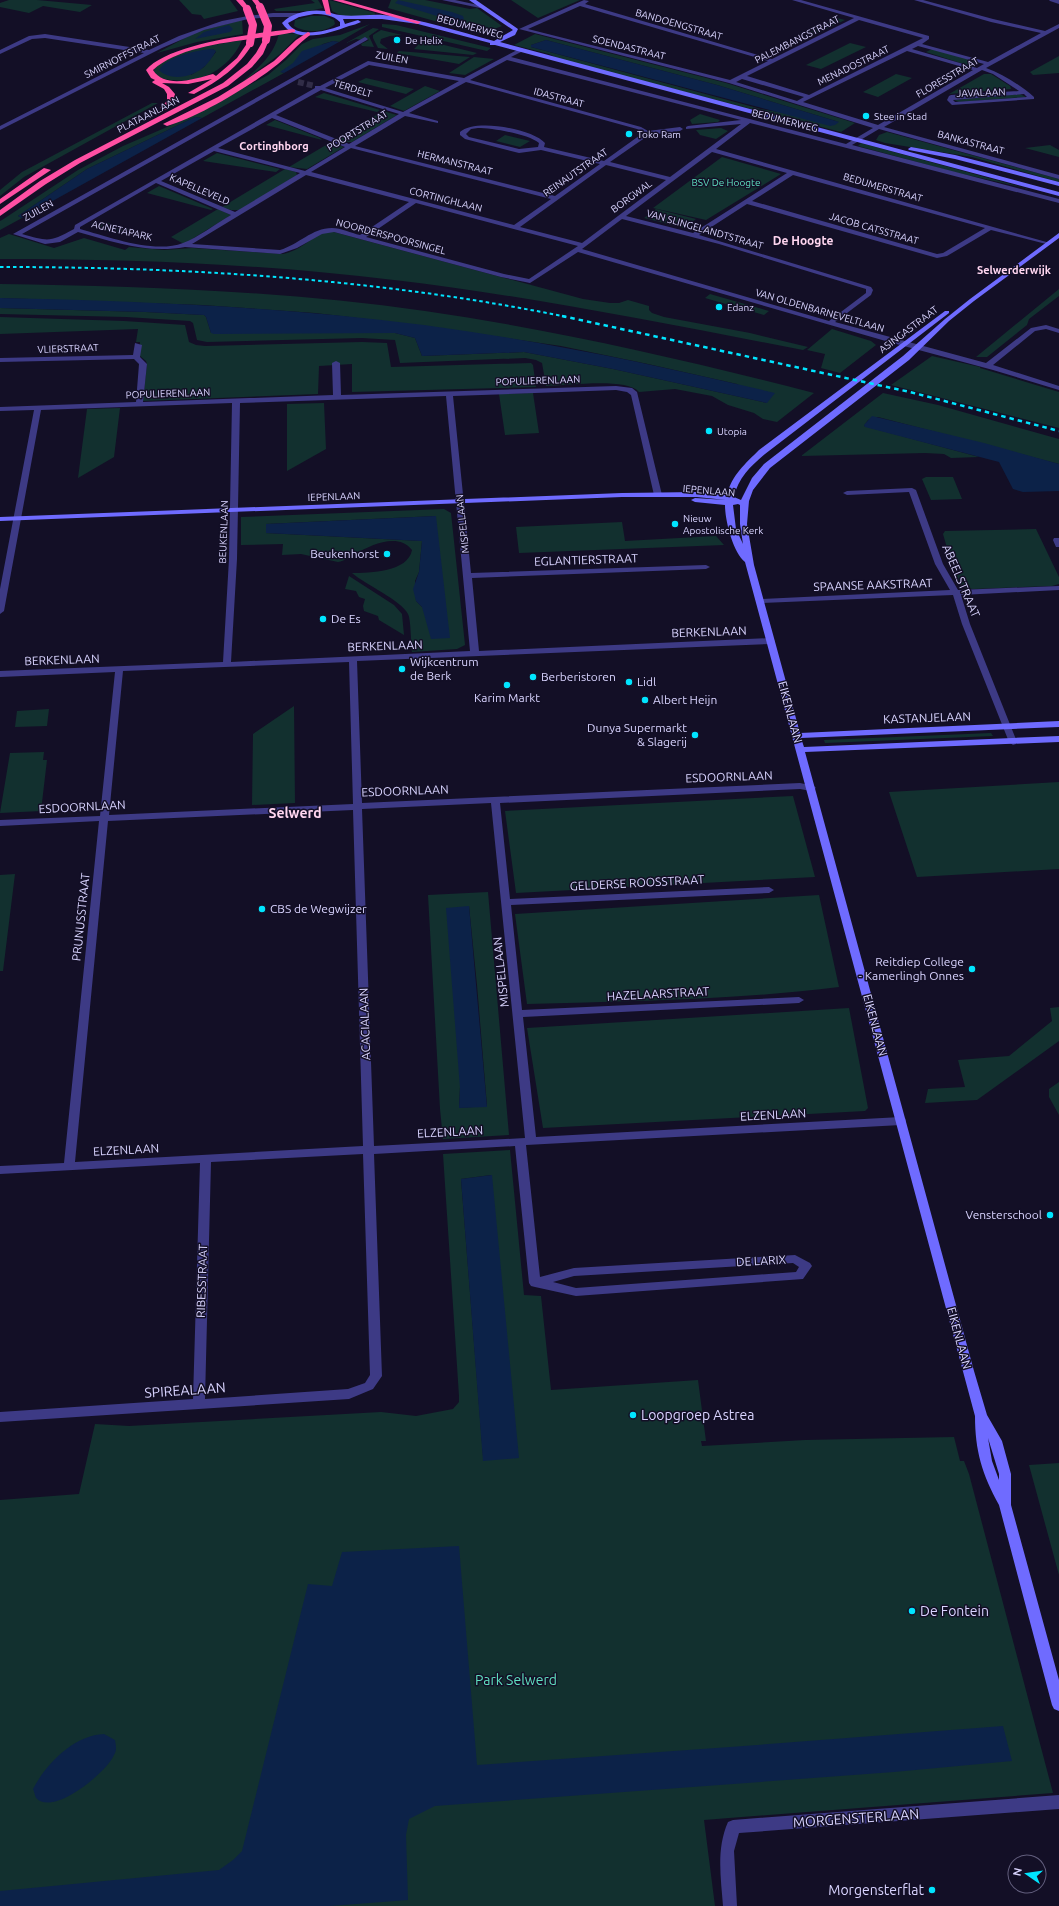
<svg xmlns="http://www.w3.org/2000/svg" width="1059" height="1906" font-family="Ubuntu,sans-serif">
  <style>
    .green { fill: #12302f; fill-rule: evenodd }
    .water { fill: #0c2248 }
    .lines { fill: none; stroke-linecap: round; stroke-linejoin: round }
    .street-tunnel { stroke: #312d47; stroke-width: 6; stroke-dasharray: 6 3; stroke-linecap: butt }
    .street { fill: #3d3a85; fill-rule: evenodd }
    .secondary { fill: #6f6bff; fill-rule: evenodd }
    .highway { fill: #ff4fa3; fill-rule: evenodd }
    .rail-far1 { stroke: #00e5ff; stroke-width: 2; stroke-dasharray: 3.5 3; stroke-linecap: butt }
    .rail { stroke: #00e5ff; stroke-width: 2.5; stroke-dasharray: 4.5 4; stroke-linecap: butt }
    .highway-bridge { stroke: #ff4fa3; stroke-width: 8 }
    .poi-dot { fill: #00e5ff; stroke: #130f26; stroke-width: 1.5 }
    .labels { text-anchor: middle; stroke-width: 3; stroke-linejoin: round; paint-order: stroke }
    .far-street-label { font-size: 10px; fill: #d9d4ff; stroke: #130f26 }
    .far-poi-label { font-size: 10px; fill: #d9d4ff; stroke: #130f26; text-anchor: start }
    .far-park-label { font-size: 10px; fill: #5fe0c0; stroke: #130f26 }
    .far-neighbourhood-label { font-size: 11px; font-weight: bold; fill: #ffd6f0; stroke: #130f26 }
    .far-quarter-label { font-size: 12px; font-weight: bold; fill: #ffd6f0; stroke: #130f26 }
    .poi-label { font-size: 12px; fill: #d9d4ff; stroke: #130f26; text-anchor: start }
    .street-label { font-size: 12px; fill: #d9d4ff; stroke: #130f26 }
    .quarter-label { font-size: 14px; font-weight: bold; fill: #ffd6f0; stroke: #130f26 }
    .near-street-label { font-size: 14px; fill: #d9d4ff; stroke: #130f26 }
    .near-poi-label { font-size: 14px; fill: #d9d4ff; stroke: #130f26; text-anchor: start }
    .near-park-label { font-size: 14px; fill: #5fe0c0; stroke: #130f26 }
  </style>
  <rect width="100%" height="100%" fill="#130f26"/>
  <!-- green -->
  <path class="green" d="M9 0H37L92 5 80 12 43 6 29 13 0 7V3Z
    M179 0H230L238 11 204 19 201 15 192 14Z
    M311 0H318L323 8 309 11H276L274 9 315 3Z
    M329 0 375 13 374 17 342 16 332 11Z
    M391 0H425L470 9 477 8 502 26 481 34 388 8Z
    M511 0H580L538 18Z
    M311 16H325L334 20 335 24C326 33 305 33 294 26L295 20Z
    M837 18 845 20 814 35 806 33Z
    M242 20 243 34 197 42 157 53 196 32Z
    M370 24 339 42 333 41 323 44 281 72 284 73 202 118 195 117 87 169 18 216 22 218 0 230V221L2 220 78 170 123 146 167 127 220 101 268 75 286 60 302 44 313 39 340 35Z
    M382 24 396 25 491 48 487 51 382 27Z
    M373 28 379 29 369 36 374 47 362 46 361 44 369 40 365 38 362 40 356 39 346 43Z
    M381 30 402 35 390 36 381 39 380 43 388 49 378 48 373 38V35Z
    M279 33 300 34 280 54 240 84C256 69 274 57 279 33Z
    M535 34 726 83 855 123 841 132 561 60 549 54 514 45ZM546 40 717 85 839 122 761 109 531 47V45Z
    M801 36 808 38 776 54 770 52Z
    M242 40C231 67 202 84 174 80 165 80 160 78 154 73V68C177 48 213 46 242 40ZM213 49 216 52 204 67 191 75 183 55Z
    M423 40 434 43 433 44H440L477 53 473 55 414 49Z
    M850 43 866 47 821 69 806 65Z
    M932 49 980 62 973 67 926 52Z
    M399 51 470 57 459 64 397 53Z
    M1059 56V73L1033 75 1030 72Z
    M474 57 494 59 465 75 449 73Z
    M896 74 912 78 878 97 863 92Z
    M984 74H991L1010 86 1011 89 949 94Z
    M366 78 414 89 406 94 358 82Z
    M425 86 440 91 404 111 390 106Z
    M324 93 380 110 377 112 315 97Z
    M1020 94 1026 97 959 102 954 100Z
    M152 103H158L24 177 0 196V190L22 172Z
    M383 111 397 115 352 142H343L336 139Z
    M700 114 720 120 718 122 692 124 690 120Z
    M275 120 320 138 322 140 266 125Z
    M721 128 728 131 716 139 700 135 696 130Z
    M887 132 1059 179V182L972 157 885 143 876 140 879 135Z
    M505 135 530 141 520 147 496 141Z
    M331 142 344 147 307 169 289 167Z
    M861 143 1029 189 954 172 858 146Z
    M1050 145 1059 150V157L1025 148Z
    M217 153 280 169 276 172 203 161Z
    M722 157 781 174 706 220 653 208Z
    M285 169 296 172 297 175 240 210H231L222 207Z
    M159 186 213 209 211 210 147 193Z
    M218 209 231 215 184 244 171 237Z
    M656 209 696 219 684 228 644 218Z
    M106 222 132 230 122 235 96 228Z
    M330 231 583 299 610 303H619L628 300 649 306V310L652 313 664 317 750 333 808 347 803 350C667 324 531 296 394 280 263 264 132 259 0 259V238L9 234 54 248 84 238 125 250 129 247 164 250 192 248 283 254C301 251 312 235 330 231Z
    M0 284C142 286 284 291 425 311 556 330 686 360 814 393L777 422 763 419 754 413 728 405 712 396 675 389 639 392C626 377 566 386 546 386L542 363 536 360 525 358 400 363 395 340 362 338 207 342 197 340 193 323 190 321 126 317 0 314V308L146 312 204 315 206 317 211 333H395L415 338 422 356 524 352 613 369 767 403 737 384 648 364 561 346 426 326 315 313 202 305 0 298Z
    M1059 289V296L1029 319 1027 325 987 357H976Z
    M710 294 769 311 764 315 705 298Z
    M0 317 124 321 185 325 189 342 196 345 205 346 362 342 387 343 391 367 531 363 533 365 536 387 352 392V364L319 366 318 394 143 401 147 364 146 361 140 356V342H136L138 329 0 334Z
    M832 329 871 341 876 345 840 373 821 368 825 354 807 350Z
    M932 356 980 367V368L1059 392V428L891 385Z
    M533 393 539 433 505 435 499 394Z
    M883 393 938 405 1059 439V464L878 417 868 420 864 426 979 457 951 458 944 454 925 453 801 456Z
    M324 403 326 449 287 471V404Z
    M120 408 114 457 78 478 87 409Z
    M926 477H953L962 499 931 500 922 479Z
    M444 509 451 513 465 645 457 649 412 652C411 644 411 619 408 614 401 600 366 585 352 573 370 573 408 572 412 550 398 532 371 545 355 554 349 557 345 561 338 562L301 554 282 555 283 544 241 545V517ZM436 516 422 607 416 601 415 581 419 572 422 541 266 533V524Z
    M622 522 625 541 716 536 724 545 519 553 516 527Z
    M1036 529 1059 577V584L1052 586 973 589 964 588 957 583 943 534 945 531Z
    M349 576 394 605 402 614 404 635 379 620 378 616 364 611 363 606 365 599 359 597 356 591 345 589Z
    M294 706 295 803 252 805 253 734Z
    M49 709 47 726 15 727 17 711Z
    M991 733 993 736 825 743 824 740Z
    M44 752 43 760H47L41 811 0 813 10 753Z
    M1059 782V869L917 877 889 792Z
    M793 796 815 877 516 893 505 811Z
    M15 874 3 971H0V875Z
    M488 892 509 1135 443 1139 440 1109 428 895ZM469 906 477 985 487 1106 459 1108Z
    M819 895 839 987C736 1000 631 1001 527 1004L515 914Z
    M1059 1007V1041L977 1100 925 1103 928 1089 965 1087 958 1060 1009 1056 1052 1021 1050 1008Z
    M849 1008 868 1108 865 1111 543 1128 527 1028Z
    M1059 1082V1115L1049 1097V1089Z
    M510 1150 524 1295 541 1296 551 1390 698 1380 706 1441H701L702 1446 805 1440 954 1437 960 1461H964L969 1474 1053 1793 704 1820 715 1906H0V1500L79 1494 95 1424 129 1426 381 1412 416 1416 453 1409 459 1402V1396L443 1154ZM491 1175 492 1188 483 1456 461 1179Z
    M1059 1463V1575L1029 1465Z"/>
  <!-- water -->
  <path class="water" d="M398 0 452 12 463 16 464 19 461 21H453L395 3Z
    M229 25 233 29 230 32 195 39 204 32Z
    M546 40 717 85 839 122 835 125 830 126 531 47V45Z
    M333 41 339 42 284 73 280 72 293 63 302 51Z
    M213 49 216 51C213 56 209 62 205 66 194 77 170 82 159 70 167 56 197 50 213 49Z
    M195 117 202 118 22 218 18 216 87 169Z
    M0 298C142 301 283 307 424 325 543 341 659 365 775 393L767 403 613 369 524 352 422 356 415 338 395 333 214 334 211 333 206 317 204 315 146 312 0 308Z
    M872 416 984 443 1059 464V491L1023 492 1013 489 999 462 865 427 864 425Z
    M436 516 450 638 431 639 422 607 416 601 413 589 419 572 422 541 266 533V524Z
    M469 906 487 1107 459 1108 460 1088 446 908Z
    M492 1175 519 1458 483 1461 461 1179Z
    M459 1546 477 1765 730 1747 1003 1726 1012 1761 894 1772 435 1806 409 1819 406 1835 408 1900 330 1906H0V1891L219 1870 233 1860 242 1851 308 1584 332 1586 342 1552Z
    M104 1734 115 1740C116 1746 117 1750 114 1755 107 1772 53 1817 36 1798 35 1796 34 1791 33 1789 46 1764 74 1735 104 1734Z"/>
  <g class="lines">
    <!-- street-tunnel -->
    <path class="street-tunnel" d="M298 82 315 86"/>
    <!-- street -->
    <path class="street" d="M442 0H455L483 6 480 8Z
      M584 0 589 1 585 4 772 59 854 18 792 0H801L929 36V39L922 44 988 62 1041 33 991 22 914 0H923L993 19 1045 31 1059 24V28L986 68C1003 74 1020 85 1034 97V99L952 105 947 100 949 96 951 95 1019 91 993 74 982 70 884 127 1059 175V179L879 129 852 145 1059 199V203L750 123 716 149 1050 243V245L991 230 947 256 937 258 747 204 699 235 871 287 873 290 871 295 835 322 986 363 1031 328 1046 325 1059 329V333L1046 329 1035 331 993 365 1059 386V390L993 370 889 342 578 252 530 283 501 277 334 232 322 234 297 248 280 254 185 247C148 254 114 242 78 232L60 242 45 244 13 234 365 37 368 39 367 40 22 234C48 241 49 243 74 229L75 225 315 88V86H320L368 61 464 78 521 48 523 49V51L511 57 846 144 873 128 729 83 519 29ZM580 6 768 61 730 80 528 29ZM859 20 923 38 809 95 747 76ZM918 46 984 64 977 68 912 49ZM907 51 973 70 878 125 803 102ZM507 60 741 120 688 126 686 127V129L741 124 670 177 610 162 649 135 680 131 683 129 680 127 648 131 641 127 470 80ZM369 65 459 81 403 112 325 88ZM742 79 804 97 797 101 736 82ZM466 82 637 129 643 133 604 161 544 147 545 143C533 129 475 118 460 132V135L465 139 519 153 541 150 600 164 555 196 355 146 405 116 438 123V121L409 113ZM321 90 399 114 349 144 276 115ZM1024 94 1027 97 955 102 953 100ZM272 118 345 147 305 171 218 148ZM478 128C492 128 529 134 539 143L538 147 519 149 469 137 466 134 471 129ZM351 148 551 199 514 225 311 172ZM214 151 300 173 235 212 161 181ZM712 152 787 173 693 233 626 216ZM606 165 666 180 582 243 520 227ZM306 175 409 202 360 235C351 233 341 228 332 228 312 228 298 245 280 250L192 244ZM793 175 985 228 943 253 937 254 752 201ZM156 183 231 215C217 223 197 238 183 243 154 254 109 237 80 229V227ZM416 203 578 246 529 279 504 274 366 237ZM622 219 719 244 866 289V293L829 321 582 249Z
      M1049 0H1059V4L1050 1Z
      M273 13H300L303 15 300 17H273L248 19 204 30 162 48 0 130V126L144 53 45 38 32 39 0 54V50L29 36 45 34 149 50 179 36 222 21 248 16Z
      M135 343 142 345 140 357 147 364 143 402 333 395 332 363 336 361 340 363 341 395 616 386 632 388 637 392 662 495 658 497 654 495 631 395 627 392 616 390 453 396 471 573 706 565 710 567 706 569 472 578 479 651 771 638 775 641 771 644 357 661 362 803 800 783 814 786 816 788 811 791 800 789 500 803 510 899 769 887 774 890 769 893 511 905 522 1010 799 997 804 1000 799 1003 523 1017 536 1137 901 1117 905 1118 906 1121 905 1124 901 1125 526 1145 540 1277 574 1268 795 1255 810 1263 812 1266 803 1279 576 1296 535 1287 531 1286 529 1283 515 1146 374 1154 382 1376 373 1389 349 1399 0 1422V1412L193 1399 200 1163 0 1174V1166L64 1163 99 821 0 826V820L100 816 115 672 0 677V671L223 662 229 559 232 403 41 410 4 611 0 614V589L34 410 0 411V407L136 402 139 364 134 359 0 362V358L133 355ZM446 396 470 651 231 662 237 559 240 403ZM349 662 353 804 109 815 123 671ZM491 803 525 1138 374 1146 362 809ZM353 810 363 1146 75 1162 108 821ZM363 1154 370 1375 365 1383 348 1389 205 1399 211 1162ZM793 1263 799 1267 796 1272 576 1288 553 1282 574 1276Z
      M912 488 916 490 943 564 958 590 1059 586V590L961 595 970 624 1017 742 1016 744 1013 745 1009 742 962 624 953 595 760 603 756 601 760 599 950 590 935 564 909 492 847 495 843 493 847 491Z
      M1054 538H1059V547H1056L1053 540Z
      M1059 1795V1809L739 1833 734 1851 737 1906H723C721 1878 716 1849 728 1822L733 1820Z"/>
    <!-- secondary -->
    <path class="secondary" d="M469 0H476L518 29 515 35 500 42 1059 192V196L495 45H490V43L418 24 382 19H343L345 24 358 20 361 22C357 24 353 25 349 26 330 33 296 45 282 23 292 12 311 9 325 11 330 12 335 15 340 15 354 17 369 14 383 15 421 19 457 31 494 41L513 30ZM314 14C324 14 333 15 340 22V26C326 31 297 39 288 23L299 17Z
      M911 147 955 155 1059 182V186L955 159 909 150 908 149Z
      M1059 233V238L974 301 949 321 909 360 770 468 753 490 749 501 747 524 754 565 800 733 1059 721V727L801 738 804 747 1059 736V742L805 752 974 1371 987 1415 1002 1441 1011 1474V1505L1059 1680V1711L1054 1709 1052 1705 999 1505C982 1474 975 1451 975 1416L745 562C733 552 725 521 725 505L695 502 691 500 695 498 726 500 697 497H622L0 521V517L622 493 697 492 727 495C731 476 746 463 759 450L945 311H949V313L765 454C751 466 738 478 734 497L741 500 752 478 764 464 903 356 945 319 970 299ZM738 504 740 505V524L743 544 736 529 733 505ZM988 1438 999 1474V1480L992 1461Z"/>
    <!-- highway -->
    <path class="highway" d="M236 0H243L250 9 245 10Z
      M252 0H258L263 7 262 8H258Z
      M322 0H328L331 15 326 14Z
      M333 0H343L421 22 418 24Z
      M293 29 295 30V32C254 41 184 41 153 70 165 89 195 79 213 74L216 76 237 58 248 42 253 43C239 67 219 81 194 94L188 93 212 79 188 84 162 83 169 87 175 94 174 101 167 110 160 108 167 101V94L164 89 153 83 152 82 155 80 151 78 146 70C168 43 258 33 293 29Z
      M308 32 310 33V35C298 44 289 55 278 64 252 85 199 117 167 126L163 124 218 97 244 81 274 61 296 40Z
      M264 39 269 40 263 54 252 67 228 86 80 163 46 184 0 216V210L40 181 75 160 223 83 247 64 256 53Z
      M44 168 51 170 0 204V199Z"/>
    <!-- rail-far1 -->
    <path class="rail-far1" d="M0 267C191 267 380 279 567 317"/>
    <!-- rail -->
    <path class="rail" d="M562 316 910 392 1059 431"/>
    <!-- highway-bridge -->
    <path class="highway-bridge" d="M260 7 268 26 266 40
      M247 9 253 25 250 43"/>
  </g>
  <!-- markers -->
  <g class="poi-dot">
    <circle cx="397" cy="40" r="4"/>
    <circle cx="866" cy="116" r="4"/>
    <circle cx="629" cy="134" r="4"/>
    <circle cx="719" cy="307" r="4"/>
    <circle cx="709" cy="431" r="4"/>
    <circle cx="675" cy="524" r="4"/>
    <circle cx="387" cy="554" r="4"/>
    <circle cx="323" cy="619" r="4"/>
    <circle cx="402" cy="669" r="4"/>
    <circle cx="533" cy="677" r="4"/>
    <circle cx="629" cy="682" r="4"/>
    <circle cx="507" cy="685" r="4"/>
    <circle cx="645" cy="700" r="4"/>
    <circle cx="695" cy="735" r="4"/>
    <circle cx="262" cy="909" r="4"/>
    <circle cx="972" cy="969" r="4"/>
    <circle cx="1050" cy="1215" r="4"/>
    <circle cx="633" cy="1415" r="4"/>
    <circle cx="912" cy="1611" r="4"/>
    <circle cx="932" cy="1890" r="4"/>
  </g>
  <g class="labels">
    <!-- far-street labels -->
    <g class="far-street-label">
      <text transform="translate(679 24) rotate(16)" y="4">BANDOENGSTRAAT</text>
      <text transform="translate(470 26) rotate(15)" y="4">BEDUMERWEG</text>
      <text transform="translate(797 39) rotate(-27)" y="4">PALEMBANGSTRAAT</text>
      <text transform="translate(629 47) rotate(14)" y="4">SOENDASTRAAT</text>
      <text transform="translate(122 56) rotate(-27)" y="4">SMIRNOFFSTRAAT</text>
      <text transform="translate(392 57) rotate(10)" y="4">ZUILEN</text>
      <text transform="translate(853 65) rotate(-26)" y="4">MENADOSTRAAT</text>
      <text transform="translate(947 77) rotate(-30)" y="4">FLORESSTRAAT</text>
      <text transform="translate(353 88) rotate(17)" y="4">TERDELT</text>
      <text transform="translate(981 92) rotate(-2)" y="4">JAVALAAN</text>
      <text transform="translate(559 97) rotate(15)" y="4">IDASTRAAT</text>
      <text transform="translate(148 114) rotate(-27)" y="4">PLATAANLAAN</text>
      <text transform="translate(785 120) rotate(14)" y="4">BEDUMERWEG</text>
      <text transform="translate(357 130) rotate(-31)" y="4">POORTSTRAAT</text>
      <text transform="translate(971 142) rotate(15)" y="4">BANKASTRAAT</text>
      <text transform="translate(455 162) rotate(14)" y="4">HERMANSTRAAT</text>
      <text transform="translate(575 172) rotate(-35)" y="4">REINAUTSTRAAT</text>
      <text transform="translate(883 187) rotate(16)" y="4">BEDUMERSTRAAT</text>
      <text transform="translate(200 189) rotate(23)" y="4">KAPELLEVELD</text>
      <text transform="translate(631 196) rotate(-36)" y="4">BORGWAL</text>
      <text transform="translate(446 199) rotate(14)" y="4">CORTINGHLAAN</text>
      <text transform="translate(38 210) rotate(-29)" y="4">ZUILEN</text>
      <text transform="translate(874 228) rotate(16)" y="4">JACOB CATSSTRAAT</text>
      <text transform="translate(705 229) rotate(16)" y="4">VAN SLINGELANDTSTRAAT</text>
      <text transform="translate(122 230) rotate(13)" y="4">AGNETAPARK</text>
      <text transform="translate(391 236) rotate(15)" y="4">NOORDERSPOORSINGEL</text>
      <text transform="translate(820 310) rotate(16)" y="4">VAN OLDENBARNEVELTLAAN</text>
      <text transform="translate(908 329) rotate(-37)" y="4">ASINGASTRAAT</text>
      <text transform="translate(68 348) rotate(-2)" y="4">VLIERSTRAAT</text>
      <text transform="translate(538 380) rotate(-2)" y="4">POPULIERENLAAN</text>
      <text transform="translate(168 393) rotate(-2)" y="4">POPULIERENLAAN</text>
      <text transform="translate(709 490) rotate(5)" y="4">IEPENLAAN</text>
      <text transform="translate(334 496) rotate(-2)" y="4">IEPENLAAN</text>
      <text transform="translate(462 524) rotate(-96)" y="4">MISPELLAAN</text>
      <text transform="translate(223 532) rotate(-88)" y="4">BEUKENLAAN</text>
    </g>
    <!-- far-poi labels -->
    <g class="far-poi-label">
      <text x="405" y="44">De Helix</text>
      <text x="874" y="120">Stee in Stad</text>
      <text x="637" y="138">Toko Ram</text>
      <text x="727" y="311">Edanz</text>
      <text x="717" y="435">Utopia</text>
      <text x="683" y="522">Nieuw<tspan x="683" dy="12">Apostolische Kerk</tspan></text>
    </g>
    <!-- far-park labels -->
    <g class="far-park-label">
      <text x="726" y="186">BSV De Hoogte</text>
    </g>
    <!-- far-neighbourhood labels -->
    <g class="far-neighbourhood-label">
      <text x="274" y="150">Cortinghborg</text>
      <text x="1014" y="274">Selwerderwijk</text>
    </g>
    <!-- far-quarter labels -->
    <g class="far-quarter-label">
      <text x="803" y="245">De Hoogte</text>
    </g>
    <!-- poi labels -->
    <g class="poi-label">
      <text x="379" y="558" text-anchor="end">Beukenhorst</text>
      <text x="331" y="623">De Es</text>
      <text x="410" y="666">Wijkcentrum<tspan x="410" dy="14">de Berk</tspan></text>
      <text x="541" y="681">Berberistoren</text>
      <text x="637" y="686">Lidl</text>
      <text x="507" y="702" text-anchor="middle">Karim Markt</text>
      <text x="653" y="704">Albert Heijn</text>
      <text x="687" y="732" text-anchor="end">Dunya Supermarkt<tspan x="687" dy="14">&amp; Slagerij</tspan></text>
      <text x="270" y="913">CBS de Wegwijzer</text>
      <text x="964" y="966" text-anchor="end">Reitdiep College<tspan x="964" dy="14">- Kamerlingh Onnes</tspan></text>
      <text x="1042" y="1219" text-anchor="end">Vensterschool</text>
    </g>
    <!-- street labels -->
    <g class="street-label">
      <text transform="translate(586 560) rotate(-2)" y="4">EGLANTIERSTRAAT</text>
      <text transform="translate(961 581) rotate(67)" y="4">ABEELSTRAAT</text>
      <text transform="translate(873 585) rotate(-2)" y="4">SPAANSE AAKSTRAAT</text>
      <text transform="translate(709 632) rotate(-2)" y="4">BERKENLAAN</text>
      <text transform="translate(385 646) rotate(-2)" y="4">BERKENLAAN</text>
      <text transform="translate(62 660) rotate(-2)" y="4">BERKENLAAN</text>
      <text transform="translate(790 712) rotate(75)" y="4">EIKENLAAN</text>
      <text transform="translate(927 718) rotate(-2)" y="4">KASTANJELAAN</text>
      <text transform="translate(729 777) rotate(-2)" y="4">ESDOORNLAAN</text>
      <text transform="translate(405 791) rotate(-2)" y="4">ESDOORNLAAN</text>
      <text transform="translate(82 807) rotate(-3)" y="4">ESDOORNLAAN</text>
      <text transform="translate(637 883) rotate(-3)" y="4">GELDERSE ROOSSTRAAT</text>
      <text transform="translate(81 917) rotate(-84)" y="4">PRUNUSSTRAAT</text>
      <text transform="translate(501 972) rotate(-96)" y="4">MISPELLAAN</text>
      <text transform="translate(658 994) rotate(-3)" y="4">HAZELAARSTRAAT</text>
      <text transform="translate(365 1024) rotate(-92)" y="4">ACACIALAAN</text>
      <text transform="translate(875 1025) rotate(75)" y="4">EIKENLAAN</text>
      <text transform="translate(773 1115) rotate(-3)" y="4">ELZENLAAN</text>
      <text transform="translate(450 1132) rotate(-3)" y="4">ELZENLAAN</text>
      <text transform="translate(126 1150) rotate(-3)" y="4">ELZENLAAN</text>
      <text transform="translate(761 1261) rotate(-3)" y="4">DE LARIX</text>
      <text transform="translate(202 1281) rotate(-88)" y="4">RIBESSTRAAT</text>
      <text transform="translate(959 1338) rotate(75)" y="4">EIKENLAAN</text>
    </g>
    <!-- quarter labels -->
    <g class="quarter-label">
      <text x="295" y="818">Selwerd</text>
    </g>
    <!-- near-street labels -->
    <g class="near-street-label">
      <text transform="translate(185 1390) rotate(-4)" y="5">SPIREALAAN</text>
      <text transform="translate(856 1818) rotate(-4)" y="5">MORGENSTERLAAN</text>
    </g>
    <!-- near-poi labels -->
    <g class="near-poi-label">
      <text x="641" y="1420">Loopgroep Astrea</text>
      <text x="920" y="1616">De Fontein</text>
      <text x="924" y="1895" text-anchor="end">Morgensterflat</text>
    </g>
    <!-- near-park labels -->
    <g class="near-park-label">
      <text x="516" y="1685">Park Selwerd</text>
    </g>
  </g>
  <!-- north arrow -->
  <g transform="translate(1027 1874) rotate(283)"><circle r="19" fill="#130f26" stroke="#625e7d"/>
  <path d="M0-3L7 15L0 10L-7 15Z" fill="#00e5ff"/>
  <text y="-6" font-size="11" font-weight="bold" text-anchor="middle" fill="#d9d4ff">N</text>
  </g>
</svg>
